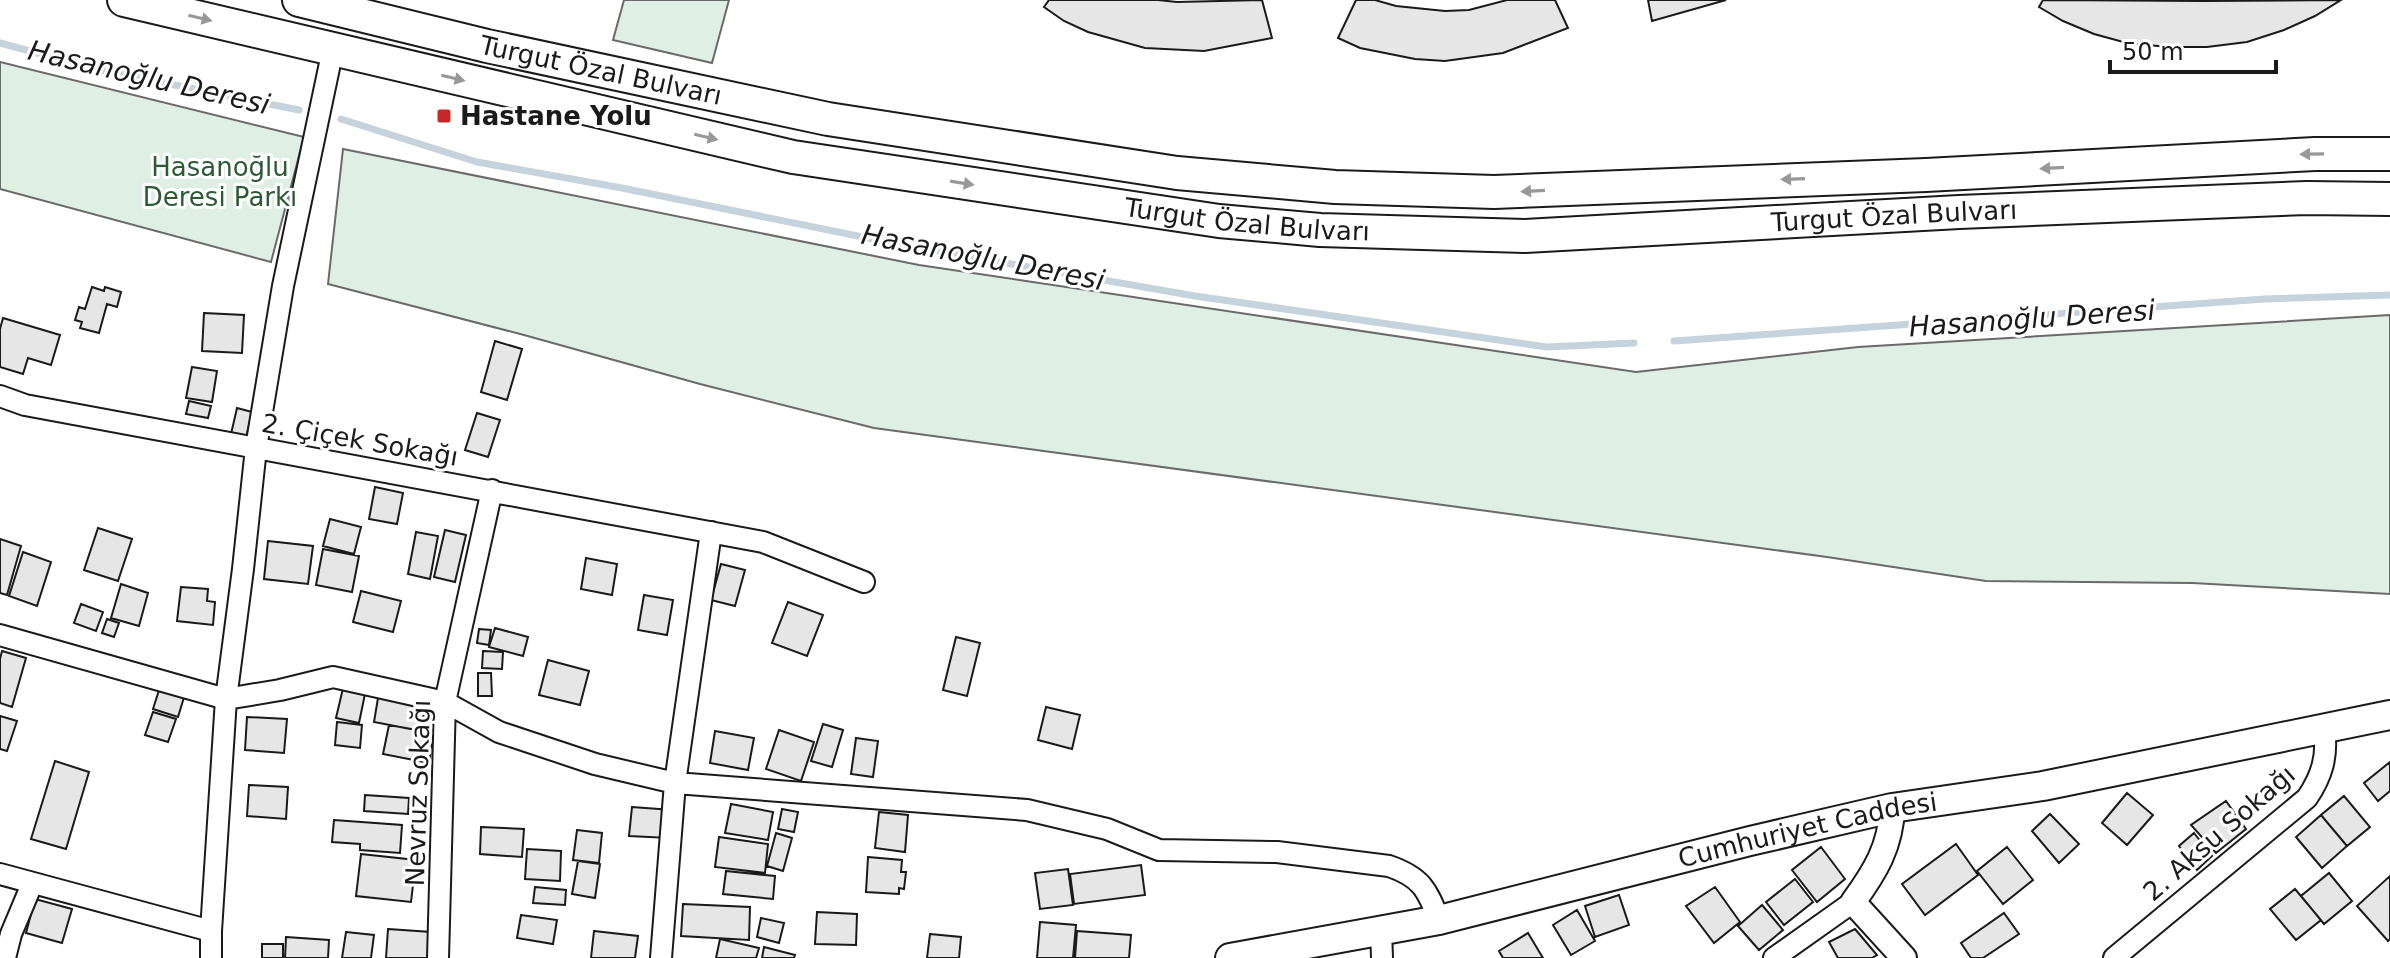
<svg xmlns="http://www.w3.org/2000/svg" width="2390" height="958" font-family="'DejaVu Sans',sans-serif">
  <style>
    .green { fill: #e0efe3; stroke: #6a6a6a; stroke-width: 2 }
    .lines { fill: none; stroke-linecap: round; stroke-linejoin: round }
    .stream { stroke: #c6d2dc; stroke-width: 7 }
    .building { fill: #e6e6e6; stroke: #1a1a1a; stroke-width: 2 }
    .minor-casing { stroke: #1a1a1a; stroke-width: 24 }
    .tertiary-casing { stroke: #1a1a1a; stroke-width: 28 }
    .secondary-casing { stroke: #1a1a1a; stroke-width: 32 }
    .primary-casing { stroke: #1a1a1a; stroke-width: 36 }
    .minor { stroke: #fff; stroke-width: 20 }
    .tertiary { stroke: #fff; stroke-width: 24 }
    .secondary { stroke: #fff; stroke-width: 28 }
    .primary { stroke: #fff; stroke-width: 32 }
    .oneway { fill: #989898 }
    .poi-dot { fill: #c62828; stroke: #fff; stroke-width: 3 }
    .labels { text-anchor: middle; stroke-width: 6; stroke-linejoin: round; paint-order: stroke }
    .street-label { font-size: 26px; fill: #1a1a1a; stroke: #fff }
    .poi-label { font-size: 26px; font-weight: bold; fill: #1a1a1a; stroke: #fff; text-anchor: start }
    .park-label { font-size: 26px; fill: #2b5a34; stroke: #fff }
    .water-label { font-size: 28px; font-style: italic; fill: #1a1a1a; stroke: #fff }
  </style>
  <rect width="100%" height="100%" fill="#fff"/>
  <!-- green -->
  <path class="green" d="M624 0H729L712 63 613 40Z
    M0 62 304 137 271 262 0 189Z
    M343 149 919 265 1636 372 1858 347 2390 315V594L2192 583 1986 581 1827 557 874 428 700 384 524 335 328 284Z"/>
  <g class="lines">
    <!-- stream -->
    <path class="stream" d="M0 43 100 70 299 110
      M341 119 477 162 622 188 897 244 1195 296 1547 347 1634 343
      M1674 341 2265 299 2390 295"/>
  </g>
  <!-- building -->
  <path class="building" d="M1049 0H1158L1177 2 1262 0 1272 38 1204 51 1145 48 1088 32 1064 21 1044 7Z
    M1356 0H1375L1396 6 1445 11 1469 10 1507 0H1555L1568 28 1503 53 1445 61 1415 59 1360 48 1338 38Z
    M1648 0H1726L1652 21Z
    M2043 0 2204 1 2341 0 2315 16 2284 30 2247 42 2207 47H2168L2127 43 2094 34 2063 21 2039 7Z
    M92 287 104 291 105 287 121 292 117 307 107 304 99 333 80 328 82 322 75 320 79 307 85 309Z
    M204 313 244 315 242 353 202 351Z
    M3 318 60 335 51 365 28 358 23 374 0 367V329Z
    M495 341 522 349 507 400 481 392Z
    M192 367 217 371 212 402 186 398Z
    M189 401 211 406 208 418 186 414Z
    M237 408 252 412 246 438 231 434Z
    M477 413 500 420 488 457 465 450Z
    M375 487 403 493 397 524 369 519Z
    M330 519 361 527 354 554 323 546Z
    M98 528 132 539 118 581 84 570Z
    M445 530 466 535 455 582 434 577Z
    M416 532 438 536 430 579 408 574Z
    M0 539 21 546 7 595 0 593Z
    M268 541 313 546 308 584 264 579Z
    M323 549 359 556 352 592 316 585Z
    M23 552 51 562 37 606 9 596Z
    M586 558 617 564 612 595 581 589Z
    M721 564 745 570 735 606 711 600Z
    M121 584 148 593 139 626 111 618Z
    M181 587 208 589 207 601 215 602 213 625 177 621Z
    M361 591 401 601 393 632 353 622Z
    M644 595 673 600 667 635 638 630Z
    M788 602 823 615 807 656 772 643Z
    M81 604 103 612 96 631 74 623Z
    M107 619 119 623 114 637 102 633Z
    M495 628 528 637 523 656 489 647Z
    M479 629 491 630 489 645 477 643Z
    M956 637 980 643 967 696 943 690Z
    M2 651 26 658 12 707 0 703V659Z
    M483 651 503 652 502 669 482 668Z
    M548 660 589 671 580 705 539 695Z
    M478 673H491L492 696H478Z
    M344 684 366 689 359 723 336 718Z
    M160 687 185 694 178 717 153 709Z
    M379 692 426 701 421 731 374 722Z
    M1046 707 1080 715 1072 749 1038 740Z
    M153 712 176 719 168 742 145 735Z
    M0 716 17 721 7 751 0 749Z
    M247 717 287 719 284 753 245 750Z
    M337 722 362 725 360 748 335 745Z
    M823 724 843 730 832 767 811 761Z
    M389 725 434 733 429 763 383 754Z
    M779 730 814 742 801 781 766 769Z
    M715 731 754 738 748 770 710 763Z
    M856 738 878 741 873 777 851 774Z
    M55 761 89 772 66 849 31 839Z
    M2390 762V791L2378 801 2364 783Z
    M249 785 288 787 286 819 247 816Z
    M2127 793 2153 815 2127 845 2102 823Z
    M365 795 409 798 408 814 364 811Z
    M2344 796 2370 827 2347 846 2321 815Z
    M2226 801 2246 829 2216 853 2191 825Z
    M731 804 773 812 768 840 725 833Z
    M632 807 672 810 669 838 629 836Z
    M782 809 798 812 794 832 778 829Z
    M879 812 908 815 905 852 875 848Z
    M2050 814 2079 844 2059 863 2032 831Z
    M2321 815 2347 846 2322 868 2296 837Z
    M334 820 402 825 400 853 360 850V844L332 842Z
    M481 827 524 829 522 857 480 854Z
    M577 830 602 833 599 863 573 860Z
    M776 833 792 838 783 871 767 866Z
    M2194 833 2212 856 2197 870 2179 846Z
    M719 837 768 844 765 873 715 867Z
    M1956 844 1978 875 1925 915 1902 884Z
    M1821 847 1845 879 1817 902 1792 870Z
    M2007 847 2033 880 2003 904 1977 871Z
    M527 849 561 851 560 881 525 879Z
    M361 854 416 860 411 902 356 896Z
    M868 857 902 860 901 872H906L904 889 899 888V894L866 892Z
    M578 861 600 864 595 898 572 894Z
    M1141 865 1145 895 1074 904 1070 874Z
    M1068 869 1073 905 1040 909 1035 873Z
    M726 871 775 876 773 899 723 894Z
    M2329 873 2352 901 2324 924 2301 896Z
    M2390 876V939L2388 941 2357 906Z
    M1795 879 1813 902 1784 925 1766 902Z
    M535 887 566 890 565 905 533 903Z
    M1715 887 1740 922 1714 943 1686 906Z
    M2295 889 2321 920 2296 940 2270 909Z
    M1619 895 1629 925 1595 937 1585 906Z
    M35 899 72 909 62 943 26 933Z
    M683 904 750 907 749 940 681 936Z
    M1762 905 1783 930 1759 950 1738 926Z
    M1577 910 1595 941 1571 955 1553 925Z
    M817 912 857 914 856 945 815 944Z
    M2004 913 2019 934 1983 958H1971L1961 943Z
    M521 915 557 920 553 944 517 938Z
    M761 918 784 923 779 943 757 937Z
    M1040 922 1076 925 1073 958H1037Z
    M388 929 431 932 429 958H386Z
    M1855 929 1877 955 1872 958H1838L1829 942Z
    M594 931 638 936 635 958H591Z
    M1077 931 1131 935 1129 958H1075Z
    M346 932 374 935 371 958H342Z
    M1528 933 1543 958H1503L1499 951Z
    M930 934 961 937 959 958H927Z
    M286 937 329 940 328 958H285Z
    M720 939 759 948 756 958H716Z
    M262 944H283V958H262Z
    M764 947 795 955 794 958H762Z"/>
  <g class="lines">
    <defs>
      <path id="minor" d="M0 396 25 405 763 542 864 582
        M0 635 226 699 280 690 333 677 445 702 499 732 595 764 675 783 1027 810 1107 829 1159 850 1277 852 1389 866C1421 877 1427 889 1439 920
        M0 874 211 931
        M1381 930 1382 958
        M5 958 11 934 32 884
        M211 958V931L226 699 243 569 256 448 283 286 333 49
        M438 958 445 702 492 490
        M661 958 675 783 711 532
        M1774 958 1853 902
        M2114 958 2307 798C2322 776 2328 756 2324 729"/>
      <path id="tertiary" d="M1892 808C1891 846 1875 872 1853 902L1904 958"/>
      <g id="secondary">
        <path id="s1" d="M1230 958 1439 920 1750 841 1892 808 2043 786 2390 715"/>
      </g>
      <g id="primary">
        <path id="s2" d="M124 0 793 157 1219 221 1320 230 1525 236 1959 212 2307 198 2390 199"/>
        <path id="s3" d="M299 0 487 46 828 119 1177 173 1335 187 1494 192 1926 175 2315 154H2390"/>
      </g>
    </defs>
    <!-- minor casing -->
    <use href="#minor" class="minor-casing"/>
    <!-- tertiary casing -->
    <use href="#tertiary" class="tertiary-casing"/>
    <!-- secondary casing -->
    <use href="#secondary" class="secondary-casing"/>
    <!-- primary casing -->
    <use href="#primary" class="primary-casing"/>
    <!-- minor -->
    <use href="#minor" class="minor"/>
    <!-- tertiary -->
    <use href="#tertiary" class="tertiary"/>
    <!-- secondary -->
    <use href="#secondary" class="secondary"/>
    <!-- primary -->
    <use href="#primary" class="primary"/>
  </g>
  <!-- one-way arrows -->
  <defs><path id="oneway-solid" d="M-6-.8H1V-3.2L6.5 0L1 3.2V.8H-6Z" transform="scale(2)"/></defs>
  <g class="oneway">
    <use href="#oneway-solid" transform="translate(200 18) rotate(13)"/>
    <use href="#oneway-solid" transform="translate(453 78) rotate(13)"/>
    <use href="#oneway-solid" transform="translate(706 137) rotate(13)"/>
    <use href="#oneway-solid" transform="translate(2312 154) rotate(179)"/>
    <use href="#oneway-solid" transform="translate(2052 168) rotate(177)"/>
    <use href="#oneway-solid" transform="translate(1793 179) rotate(178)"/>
    <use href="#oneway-solid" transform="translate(962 183) rotate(9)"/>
    <use href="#oneway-solid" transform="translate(1533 191) rotate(177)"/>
  </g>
  <!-- markers -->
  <rect class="poi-dot" x="436" y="108" width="16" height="16" rx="4"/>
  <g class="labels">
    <!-- street labels -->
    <g class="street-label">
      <text dy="9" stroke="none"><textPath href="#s3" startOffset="310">Turgut Özal Bulvarı</textPath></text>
      <text dy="9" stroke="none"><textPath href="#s2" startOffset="1794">Turgut Özal Bulvarı</textPath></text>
      <text dy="9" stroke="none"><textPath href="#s2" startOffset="1146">Turgut Özal Bulvarı</textPath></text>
      <text transform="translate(360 440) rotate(10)" y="9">2. Çiçek Sokağı</text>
      <text transform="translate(418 793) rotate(-88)" y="9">Nevruz Sokağı</text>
      <text dy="9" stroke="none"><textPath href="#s1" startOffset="592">Cumhuriyet Caddesi</textPath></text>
      <text transform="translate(2219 833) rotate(-41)" y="9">2. Aksu Sokağı</text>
    </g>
    <!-- poi labels -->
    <g class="poi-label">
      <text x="460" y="125">Hastane Yolu</text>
    </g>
    <!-- park labels -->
    <g class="park-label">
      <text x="220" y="176">Hasanoğlu<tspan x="220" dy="30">Deresi Parkı</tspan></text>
    </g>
    <!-- water labels -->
    <g class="water-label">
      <text transform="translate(149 77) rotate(13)" y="10">Hasanoğlu Deresi</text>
      <text transform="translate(983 257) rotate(11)" y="10">Hasanoğlu Deresi</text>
      <text transform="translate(2032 318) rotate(-4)" y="10">Hasanoğlu Deresi</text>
    </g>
  </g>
  <!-- scale -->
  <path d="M2110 60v12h166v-12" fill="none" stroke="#1a1a1a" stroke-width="4"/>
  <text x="2122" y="60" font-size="24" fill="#1a1a1a" stroke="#ffffff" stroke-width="6" paint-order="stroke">50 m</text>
</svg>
